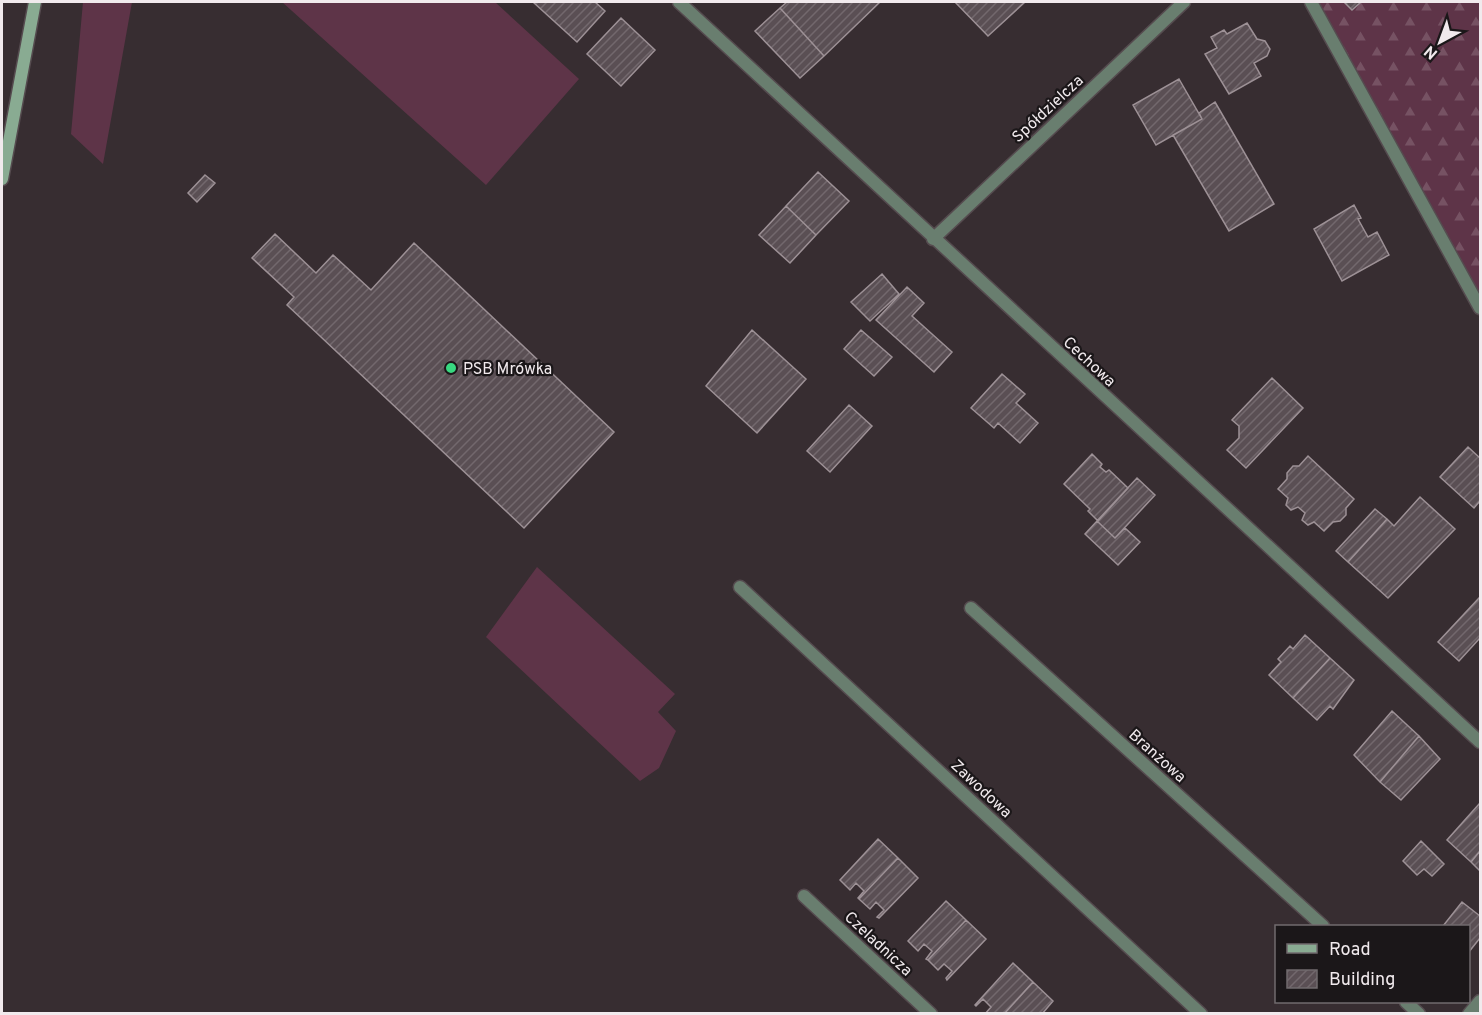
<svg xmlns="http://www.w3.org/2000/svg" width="1482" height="1015" font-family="Overpass,sans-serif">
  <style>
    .grass { fill: #5e3448 }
    .forest { fill: url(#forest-firs) }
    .building { fill: url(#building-hatch); stroke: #9d9196; stroke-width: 1.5 }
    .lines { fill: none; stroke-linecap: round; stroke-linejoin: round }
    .service-casing { stroke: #554b4f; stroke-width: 15 }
    .minor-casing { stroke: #554b4f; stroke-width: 15 }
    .secondary-casing { stroke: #554b4f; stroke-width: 15 }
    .service { stroke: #697e6f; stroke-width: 12 }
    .minor { stroke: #697e6f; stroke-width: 12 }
    .secondary { stroke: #89ab92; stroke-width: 12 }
    .poi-dot { fill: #38d880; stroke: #1b1719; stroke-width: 2 }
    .labels { text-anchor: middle; stroke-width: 4.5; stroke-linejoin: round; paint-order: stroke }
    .street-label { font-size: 16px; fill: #f1eaed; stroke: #1b1719 }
    .poi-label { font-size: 16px; fill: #f1eaed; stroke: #1b1719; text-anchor: start }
  </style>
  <defs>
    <pattern id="forest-firs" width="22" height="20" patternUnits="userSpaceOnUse" patternTransform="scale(1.5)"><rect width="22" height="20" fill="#5e3448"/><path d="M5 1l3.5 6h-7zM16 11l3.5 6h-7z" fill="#765263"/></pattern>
    <pattern id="building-hatch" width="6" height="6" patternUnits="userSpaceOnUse" patternTransform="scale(1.5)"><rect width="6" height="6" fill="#5a4f54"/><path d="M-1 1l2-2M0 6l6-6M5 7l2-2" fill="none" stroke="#72686d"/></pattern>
  </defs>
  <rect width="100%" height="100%" fill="#372d31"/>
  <!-- grass -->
  <path class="grass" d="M83 2H132L103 164 71 134Z
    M282 2H495L579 79 486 185Z
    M537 567 675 694 658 712 676 731 659 768 640 781 486 637Z"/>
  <!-- forest -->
  <path class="forest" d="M1311 2H1480V308Z"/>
  <!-- building -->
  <path class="building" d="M533 2H595L605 11 577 42Z
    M787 2H880L824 56 780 8Z
    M955 2H1025L988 36Z
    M1344 2H1361L1352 10Z
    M780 8 824 56 800 78 755 31Z
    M621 18 655 50 621 86 587 54Z
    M1247 23 1257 39 1265 41 1270 49 1267 56 1254 63 1261 76 1229 94 1205 54 1217 48 1211 37 1224 30 1227 34Z
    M1179 79 1202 119 1156 145 1133 105Z
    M1215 102 1274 204 1229 231 1173 135 1202 119 1199 113Z
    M818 172 849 201 816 235 786 206Z
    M205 175 215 183 197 202 188 193Z
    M1354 205 1361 218 1358 219 1368 237 1377 232 1389 255 1342 281 1314 229Z
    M786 206 816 235 790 263 759 235Z
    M275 234 316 273 333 255 371 290 414 243 614 432 524 528 287 305 294 297 252 258Z
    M882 274 899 294 870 321 851 302Z
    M907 287 924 303 912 316 952 352 934 372 876 320Z
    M752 330 806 379 757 433 706 386Z
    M861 330 892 357 874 376 844 349Z
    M1002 374 1025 394 1016 403 1038 423 1020 443 998 423 994 428 971 408Z
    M1272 378 1303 408 1246 468 1227 450 1239 438V426L1232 420Z
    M849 405 872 426 830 472 807 451Z
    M1468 447 1480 458V501L1474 508 1440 477Z
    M1092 454 1102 464 1100 467 1106 472 1109 470 1128 488 1098 521 1088 511 1090 509 1064 484Z
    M1308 456 1354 499 1346 508V515L1340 521 1333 522 1324 531 1314 522 1308 525 1302 520 1305 513 1298 507 1291 510 1286 505 1288 498 1278 489 1287 479V473L1293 466H1299Z
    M1137 478 1155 495 1115 538 1097 521Z
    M1420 497 1455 529 1388 598 1348 562 1387 519 1394 526Z
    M1375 509 1387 519 1348 562 1336 551Z
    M1097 521 1115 538 1125 528 1140 542 1118 565 1085 534Z
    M1480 597V638L1459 661 1438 642Z
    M1305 635 1330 658 1293 698 1269 675 1281 662 1278 659 1290 646 1293 649Z
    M1330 658 1354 680 1333 709 1330 706 1317 720 1293 698Z
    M1392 711 1419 736 1380 782 1354 755Z
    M1419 736 1440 759 1401 800 1380 782Z
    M1480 803V851L1471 862 1447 840Z
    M878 839 898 858 859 899 858 898 864 891 856 883 850 890 840 880Z
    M1421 841 1444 864 1432 876 1424 869 1417 875 1403 861Z
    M1480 851V871L1471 862Z
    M898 858 918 878 879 918 877 917 884 910 876 902 870 909 859 899Z
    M946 901 966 920 928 960 926 959 932 951 924 944 918 951 908 941Z
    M1462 902 1480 916V938L1468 953V926H1443Z
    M966 920 986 939 947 980 946 978 952 971 944 964 938 970 928 960Z
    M1013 963 1033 982 1004 1014H985L991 1007 983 999 976 1006 975 1005Z
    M1033 982 1053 1001 1042 1014H1004Z"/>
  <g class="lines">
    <defs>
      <path id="service" d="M1311 2 1480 308"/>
      <path id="minor" d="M679 2 1480 742
        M933 239 1184 2
        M740 587 1201 1014
        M971 608 1323 926
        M804 896 931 1014
        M1406 1002 1419 1014
        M1469 1014 1480 1001"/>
      <path id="secondary" d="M2 179 35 2"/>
    </defs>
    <!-- service casing -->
    <use href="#service" class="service-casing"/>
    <!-- minor casing -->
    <use href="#minor" class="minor-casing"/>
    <!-- secondary casing -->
    <use href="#secondary" class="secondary-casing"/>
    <!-- service -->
    <use href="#service" class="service"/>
    <!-- minor -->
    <use href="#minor" class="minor"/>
    <!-- secondary -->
    <use href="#secondary" class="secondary"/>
  </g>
  <!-- markers -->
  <circle class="poi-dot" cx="451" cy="368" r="6"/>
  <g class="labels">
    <!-- street labels -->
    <g class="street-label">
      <text transform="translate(1047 108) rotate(-43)" y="6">Spółdzielcza</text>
      <text transform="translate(1090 361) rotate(43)" y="6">Cechowa</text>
      <text transform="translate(1158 755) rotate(42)" y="6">Branżowa</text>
      <text transform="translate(982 788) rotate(43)" y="6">Zawodowa</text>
      <text transform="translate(879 943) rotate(43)" y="6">Czeladnicza</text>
    </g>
    <!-- poi labels -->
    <g class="poi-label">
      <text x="463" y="374">PSB Mrówka</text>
    </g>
  </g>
  <!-- border -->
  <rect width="1482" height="1015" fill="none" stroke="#f1eaed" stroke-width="6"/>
  <!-- legend -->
  <rect x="1275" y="925" width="195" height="78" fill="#1b1719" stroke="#716b6e" stroke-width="1.5"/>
  <rect x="1287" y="944" width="30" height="9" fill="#89ab92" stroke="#716b6e" stroke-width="1.5"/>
  <text x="1329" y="955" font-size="18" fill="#f1eaed">Road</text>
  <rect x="1287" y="970" width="30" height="18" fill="url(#building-hatch)" stroke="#716b6e" stroke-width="1.5"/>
  <text x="1329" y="985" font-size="18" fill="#f1eaed">Building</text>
  <!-- north arrow -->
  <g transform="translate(1440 42) rotate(221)" stroke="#1b1719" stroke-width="4.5" paint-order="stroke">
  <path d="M0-4.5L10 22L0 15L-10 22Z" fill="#f1eaed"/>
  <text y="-9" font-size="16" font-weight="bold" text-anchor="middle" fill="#f1eaed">N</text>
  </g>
</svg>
